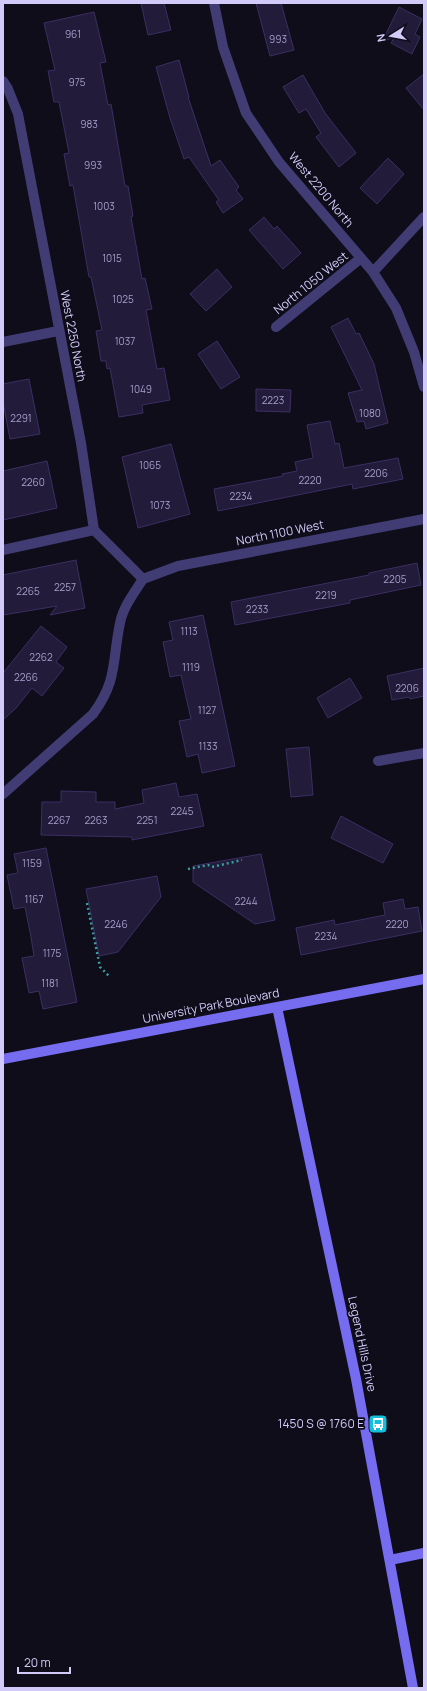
<svg xmlns="http://www.w3.org/2000/svg" width="427" height="1691" font-family="Manrope,sans-serif">
  <style>
    .building { fill: #221b39; stroke: #3b2f63 }
    .lines { fill: none; stroke-linecap: round; stroke-linejoin: round }
    .path { stroke: #38a09e; stroke-width: 2.5; stroke-dasharray: 2 3; stroke-linecap: butt }
    .street { stroke: #413c74; stroke-width: 10 }
    .secondary { stroke: #756cef; stroke-width: 10 }
    .labels { text-anchor: middle; stroke-width: 3.5; stroke-linejoin: round; paint-order: stroke }
    .number-label { font-size: 10px; fill: #a69fca }
    .street-label { font-size: 12px; fill: #d2cbfa; stroke: #0f0d1a }
    .poi-label { font-size: 12px; fill: #d2cbfa; stroke: #0f0d1a; text-anchor: end }
  </style>
  <rect width="100%" height="100%" fill="#0f0d1a"/>
  <!-- building -->
  <path class="building" d="M141 3H164L171 30 148 35Z
    M256 3H281L294 50 270 56Z
    M399 7 422 19 415 34 420 37 412 54 391 43 394 38 383 40Z
    M94 12 106 62 100 63 108 105 111 104 125 186H128L133 216 131 217 142 279 145 278 152 309 146 310 157 369 164 368 170 400 142 405 143 413 119 417 110 368 107 369 106 361H101L96 331 102 330 91 277H89L73 185 70 186 64 154 69 153 59 102H54L48 71 55 70 44 23Z
    M179 60 189 97H188L211 166 220 160 239 187 236 190 243 199 223 213 216 202 219 200 189 157 184 159 170 118 156 67Z
    M424 74V110L406 88Z
    M303 75 325 113 356 153 339 167 316 137 321 133 306 109 299 113 283 87Z
    M388 158 404 174 377 204 360 188Z
    M264 217 274 229 277 226 301 253 283 269 249 230Z
    M217 269 232 287 206 311 190 294Z
    M348 318 356 334 359 333 374 364 388 423 366 429 364 421 357 422 348 393 362 390 331 327Z
    M217 341 240 377 221 389 198 354Z
    M29 379 40 434 10 439 3 402V384Z
    M256 389 291 390 290 412 256 411Z
    M330 421 335 444 339 443 344 468 398 458 403 479 353 489 352 484 218 511 214 489 283 476 282 474 297 471 295 462 313 458 307 425Z
    M171 444 190 514 138 528 122 457Z
    M47 461 57 508 3 520V471Z
    M76 560 85 608 50 615 57 606 3 615V575Z
    M417 563 421 585 350 600V603L235 625 231 602 369 575V573Z
    M203 615 235 766 202 773 198 754 187 757 179 721 191 719 181 675 170 677 163 642 173 640 169 622Z
    M41 626 67 647 56 662 64 668 42 696 32 688 16 708 3 720V673Z
    M424 668V696L410 699 409 697 392 700 387 676Z
    M350 678 362 698 328 718 317 698Z
    M309 747 313 795 291 797 286 749Z
    M176 783 179 797 197 794 204 826 132 840V837L41 835 42 802H61V791L96 792V802H115V809L144 803 142 790Z
    M341 816 393 844 383 863 331 838Z
    M46 848 77 1002 43 1009 39 991 29 993 22 958 34 956 31 937 25 907 14 909 7 875 18 873 14 854Z
    M261 854 275 920 255 924 193 882V866Z
    M157 876 161 897 118 952 99 956 86 889Z
    M403 899 405 909 418 907 422 931 301 955 296 928 334 920 335 925 385 915 383 903Z"/>
  <g class="lines">
    <!-- path -->
    <path class="path" d="M188 869 208 865 212 867 242 860
      M87 903 100 967 109 976"/>
    <!-- street -->
    <path class="street" d="M214 3 223 47 246 113 279 162 373 272 396 308 414 352 424 387
      M3 81 8 89 18 114 81 443 94 530 143 579
      M373 272 424 217
      M276 327 361 258
      M3 342 58 331
      M3 550 94 530
      M143 579 178 566 424 519
      M378 761 424 753
      M3 794 93 714C118 680 112 661 120 623 123 607 134 593 143 579"/>
    <!-- secondary -->
    <path class="secondary" d="M277 1007 356 1379 413 1688
      M3 1059 424 979
      M390 1560 424 1553"/>
  </g>
  <!-- icons -->
  <defs>
    <symbol id="bus-square" viewBox="-11 -11 22 22"><rect x="-9" y="-9" width="18" height="18" rx="4" fill="#17beda" stroke="#0f0d1a"/><path d="M-5-6H5V4H4V6H2V4H-2V6H-4V4H-5ZM-3.5-4V0h7V-4ZM-3.5 1.2v1.5H-2V1.2ZM2 1.2v1.5H3.5V1.2Z" fill="#fff"/></symbol>
  </defs>
  <g fill-rule="evenodd">
    <use href="#bus-square" x="367" y="1413" width="22" height="22"/>
  </g>
  <g class="labels">
    <!-- number labels -->
    <g class="number-label">
      <text x="73" y="38">961</text>
      <text x="278" y="43">993</text>
      <text x="77" y="86">975</text>
      <text x="89" y="128">983</text>
      <text x="93" y="169">993</text>
      <text x="104" y="210">1003</text>
      <text x="112" y="262">1015</text>
      <text x="123" y="303">1025</text>
      <text x="125" y="345">1037</text>
      <text x="141" y="393">1049</text>
      <text x="273" y="404">2223</text>
      <text x="370" y="417">1080</text>
      <text x="21" y="422">2291</text>
      <text x="150" y="469">1065</text>
      <text x="376" y="477">2206</text>
      <text x="310" y="484">2220</text>
      <text x="33" y="486">2260</text>
      <text x="241" y="500">2234</text>
      <text x="160" y="509">1073</text>
      <text x="395" y="583">2205</text>
      <text x="65" y="591">2257</text>
      <text x="28" y="595">2265</text>
      <text x="326" y="599">2219</text>
      <text x="257" y="613">2233</text>
      <text x="189" y="635">1113</text>
      <text x="41" y="661">2262</text>
      <text x="191" y="671">1119</text>
      <text x="26" y="681">2266</text>
      <text x="407" y="692">2206</text>
      <text x="207" y="714">1127</text>
      <text x="208" y="750">1133</text>
      <text x="182" y="815">2245</text>
      <text x="59" y="824">2267</text>
      <text x="96" y="824">2263</text>
      <text x="147" y="824">2251</text>
      <text x="32" y="867">1159</text>
      <text x="34" y="903">1167</text>
      <text x="246" y="905">2244</text>
      <text x="116" y="928">2246</text>
      <text x="397" y="928">2220</text>
      <text x="326" y="940">2234</text>
      <text x="52" y="957">1175</text>
      <text x="50" y="987">1181</text>
    </g>
    <!-- street labels -->
    <g class="street-label">
      <text transform="translate(321 190) rotate(50)" y="4">West 2200 North</text>
      <text transform="translate(311 283) rotate(-39)" y="4">North 1050 West</text>
      <text transform="translate(73 336) rotate(79)" y="4">West 2250 North</text>
      <text transform="translate(280 533) rotate(-11)" y="4">North 1100 West</text>
      <text transform="translate(211 1006) rotate(-11)" y="4">University Park Boulevard</text>
      <text transform="translate(362 1344) rotate(78)" y="4">Legend Hills Drive</text>
    </g>
    <!-- poi labels -->
    <g class="poi-label">
      <text x="364" y="1428">1450 S @ 1760 E</text>
    </g>
  </g>
  <!-- border -->
  <rect width="427" height="1691" fill="none" stroke="#d2cbfa" stroke-width="8"/>
  <!-- north arrow -->
  <g transform="translate(391 36) rotate(259)" stroke="#0f0d1a" stroke-width="3" paint-order="stroke">
  <path d="M0-3L7 15L0 10L-7 15Z" fill="#d2cbfa"/>
  <text y="-6" font-size="11" font-weight="bold" text-anchor="middle" fill="#d2cbfa">N</text>
  </g>
  <!-- scale -->
  <path d="M18 1667v6h52v-6" fill="none" stroke="#d2cbfa" stroke-width="2"/>
  <text x="24" y="1667" font-size="12" fill="#d2cbfa" stroke="#0f0d1a" stroke-width="3" paint-order="stroke">20 m</text>
</svg>
